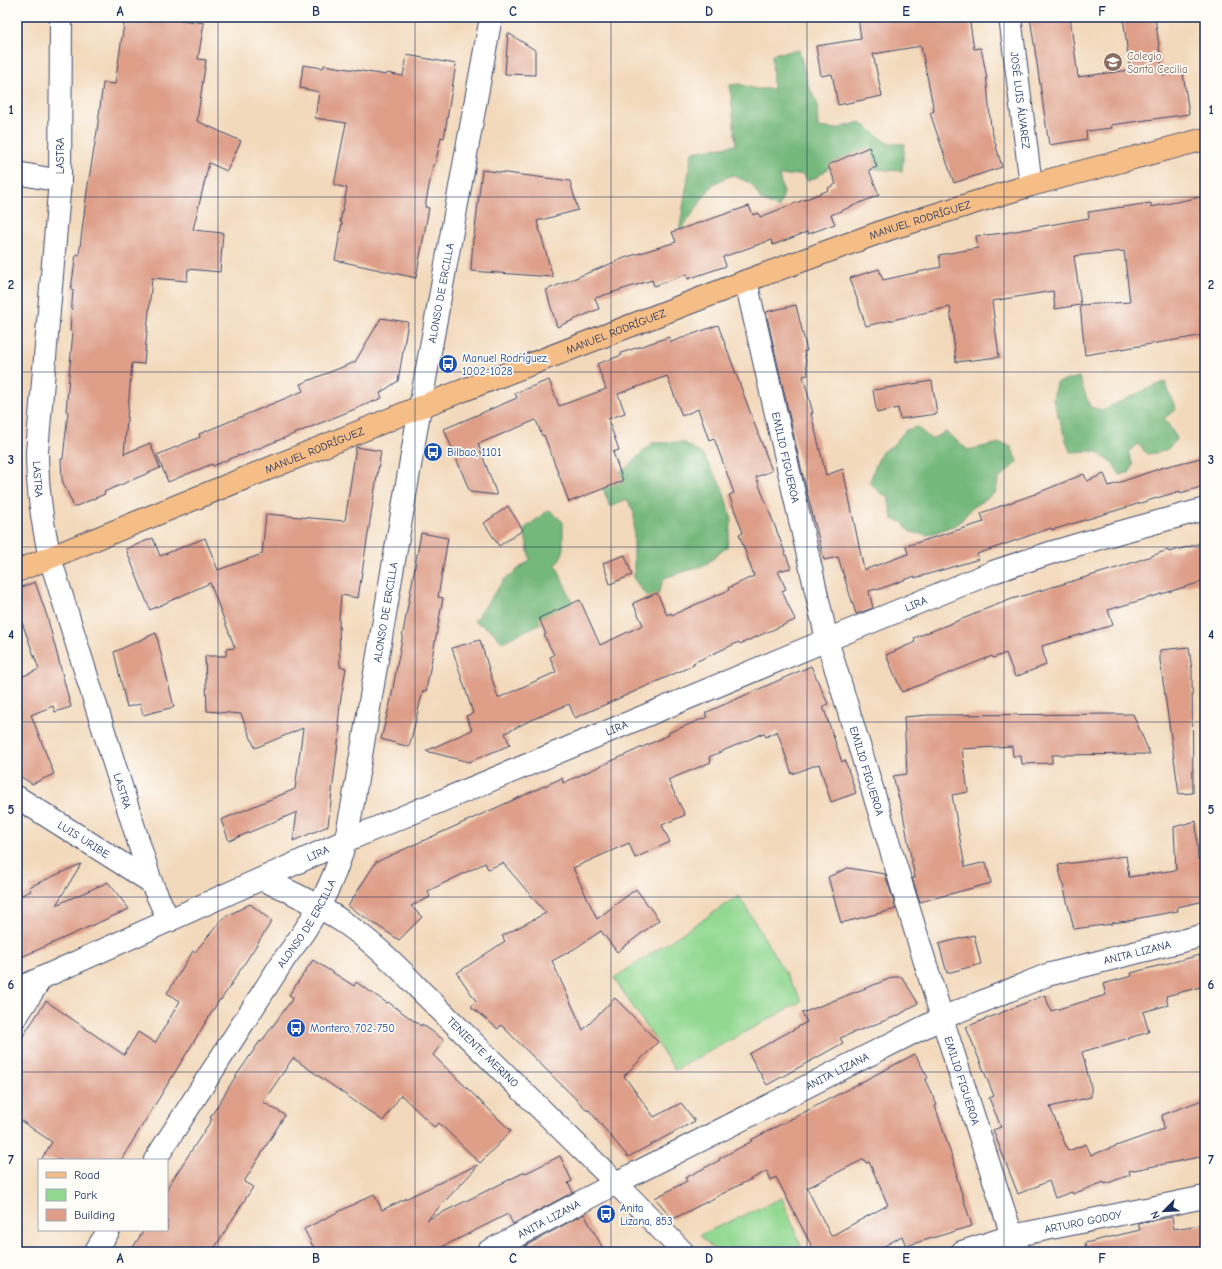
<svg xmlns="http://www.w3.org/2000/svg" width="1222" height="1269" font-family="'Comic Neue',sans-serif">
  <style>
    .green { fill: #92d891; stroke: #568478 }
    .forest { fill: #75b87b; stroke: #48746c }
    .building { fill: #de9e88; fill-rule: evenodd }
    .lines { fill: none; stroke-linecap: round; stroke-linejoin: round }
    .minor-casing { stroke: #3b486c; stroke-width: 24 }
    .major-casing { stroke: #3b486c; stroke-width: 24 }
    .minor { stroke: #fff; stroke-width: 22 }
    .major { stroke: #f6be87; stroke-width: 22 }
    .grid { fill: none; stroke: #1b2f5e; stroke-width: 1; stroke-opacity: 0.55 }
    .labels { text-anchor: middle; stroke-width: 3.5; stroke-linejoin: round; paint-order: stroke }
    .education-label { font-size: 11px; fill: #785e54; stroke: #fdfcf7; text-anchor: start }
    .street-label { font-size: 11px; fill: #1b2f5e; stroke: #fdfcf7 }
    .transit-label { font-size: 11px; fill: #164399; stroke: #fdfcf7; text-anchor: start }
    .neatline { fill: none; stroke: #1b2f5e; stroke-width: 1.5 }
    .grid-label { font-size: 13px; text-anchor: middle; font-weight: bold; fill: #1b2f5e }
  </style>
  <rect width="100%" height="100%" fill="#fdfcf7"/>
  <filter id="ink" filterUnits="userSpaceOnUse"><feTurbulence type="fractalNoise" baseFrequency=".025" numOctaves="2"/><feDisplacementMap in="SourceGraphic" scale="8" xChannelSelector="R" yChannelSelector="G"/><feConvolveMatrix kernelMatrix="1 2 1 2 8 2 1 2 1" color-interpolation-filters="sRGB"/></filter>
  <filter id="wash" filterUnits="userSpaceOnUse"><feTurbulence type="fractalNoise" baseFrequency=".012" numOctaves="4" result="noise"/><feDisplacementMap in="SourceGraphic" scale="16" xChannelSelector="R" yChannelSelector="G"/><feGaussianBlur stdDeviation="0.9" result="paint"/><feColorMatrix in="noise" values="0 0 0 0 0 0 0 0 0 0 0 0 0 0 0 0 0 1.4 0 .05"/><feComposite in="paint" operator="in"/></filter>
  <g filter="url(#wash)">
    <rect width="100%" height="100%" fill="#f3d9bb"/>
    <!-- green -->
    <path class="green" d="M739 896 802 1001 675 1070 614 978Z
      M782 1198 803 1252H716L700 1235Z"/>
    <!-- forest -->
    <path class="forest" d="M799 50 808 85 817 102 818 127 836 129 860 122 887 143 905 144 902 171 874 169 839 160 817 177 808 181 802 174 779 176 784 193 779 208 761 200 752 184 732 175 713 184 679 233 692 152 736 145 730 85 739 84 756 89H773L772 54Z
      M1079 377 1090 407 1102 410 1145 390 1165 382 1176 410 1164 418 1177 438C1168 452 1163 452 1147 454L1138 444 1128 452 1133 465 1130 472 1120 475 1112 462 1104 458 1096 451 1070 452 1053 400 1056 383Z
      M917 427 931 439 946 432 968 450 1000 443 1011 446 1017 462 998 480 996 492 972 508 958 524 928 535 910 532 902 522 892 519 888 496 880 493 870 483 874 469 882 452 892 446 906 430Z
      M683 442 703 455 722 487 732 520 727 547 705 565 664 578 654 606 634 579V513L627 499 610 507 602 485 627 467 652 443Z
      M549 510 563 522V553L556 565 574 607 502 642 491 630 474 621 504 580 530 560 524 529Z"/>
    <g id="blocks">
      <!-- building -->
      <path class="building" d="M125 17H161L204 23 198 59 206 60 197 121 241 141 227 171 209 163 193 230 223 233 220 272 188 269 187 281 152 278 144 364 132 363 124 454 150 443 160 468 104 492 105 494 74 507 62 480 61 459H63L68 412 66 411 73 331H70L73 290H71L76 254 79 255 87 191 97 131 103 83 115 84Z
        M858 17H969L974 49 981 48 986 73 991 128 1002 167 954 183 930 113 934 111 921 46 873 54 882 96 838 105 832 74 821 76 816 46 861 39Z
        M1030 17H1070L1078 77 1130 70 1123 17H1155L1163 75 1183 73 1189 114 1111 125 1112 128 1086 131 1087 139 1049 145Z
        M508 33 535 50V75L505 74Z
        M407 55 456 64 444 138 441 137 435 165H433L425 207 429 208 416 278 335 260 342 222H340L347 188 334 185 346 123 315 118 319 92 300 88 303 65 323 68 324 65 386 75V73L403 76Z
        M869 147 877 167 869 170 879 195 831 215 835 224 808 234 807 232 773 245 771 240 723 257 726 266 688 279 687 274 654 286 652 280 595 298 599 309 557 327 546 290 627 257 676 242 672 232 749 206 753 215 759 213 760 217 829 190 828 188 836 184 828 165Z
        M482 170 570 181 578 210 537 221 553 277 471 271 473 237H474Z
        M1201 197 1205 214V335L1085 355 1080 305 1055 309 1053 291 992 301 999 357 956 362 950 307 866 326 850 278 879 269 883 280 941 267 939 255 978 248 976 236 1004 233 1089 218 1088 212 1151 203V207ZM1124 251 1130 302 1080 305H1081L1074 256Z
        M796 305 807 351H804L808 375 803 376 813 413H811L826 475 843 469 864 570 908 554 906 546 984 522 981 513 1035 494 1084 474 1087 481 1104 474 1109 486 1164 467 1205 457V486L1180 493V491L1052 530 1051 528 977 554 979 559 915 578V576L877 590 876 589 869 591 873 608 856 614 838 557 824 560 801 468 766 312Z
        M381 318 408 322 398 381 380 393 382 398 240 456 239 455 213 466 212 464 168 482 157 455 200 437 199 434 303 391 300 384 355 362Z
        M718 325 772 471 756 477 791 568 778 571 786 589 782 591 795 620 740 644 739 642 693 663 694 665 575 718 569 704 529 721 505 733 510 745 469 762 426 751 472 730 466 716 473 713 452 648 480 640 498 698 556 672 550 657 554 655 544 635 546 634 539 618 580 600 600 645 643 625 633 603 657 593 667 615 671 613 672 615 729 590 728 588 754 576 739 534 743 533 729 495 734 493 714 438 709 440 698 409 682 416 667 376 618 394 625 413 608 419 619 450 613 452 623 481 569 502 544 435 542 436 536 420 478 444 497 495 470 492 444 429 517 398 515 393 549 380 559 406 606 389 597 364 622 355 621 353 669 337 671 342Z
        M932 381 937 414 900 419 898 408 877 413 873 390Z
        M356 447 381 451 358 598 341 595 339 619 340 667 346 668 340 704 338 726H340L328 826 293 841 297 812 229 841 221 820 295 789 303 728 255 748 241 714 207 711 205 656H226V649L235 648 210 583 150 610 126 549 153 538 160 556 205 538 218 570 262 554 266 514 345 521Z
        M508 506 523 530 499 546 484 523Z
        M421 533 448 538 438 597 443 598 426 691H423L409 747 381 739 391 699Z
        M1205 542V581L1108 610 1113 625 1042 646 1046 665 1015 677 1006 653 993 658 992 656 902 692 886 655 915 642 914 638 975 614V613L1012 599 1120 567 1168 550 1169 552Z
        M625 555 632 575 610 584 603 563Z
        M35 582 47 616 71 707 55 712 53 706 31 715 54 774 32 784 17 774V679L39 669 17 609V589Z
        M156 633 174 707 143 715 140 704 127 707 114 652Z
        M1189 647 1192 670 1193 793 1179 794 1160 660V650Z
        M811 666 828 704 823 706 828 721H827H828L842 762 845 760 856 793 831 802 819 764 792 774 777 731 766 737 764 733 709 757 711 762 668 780 685 815 662 825 670 842 635 858 629 843 573 868 597 919 636 889 659 920 617 952 601 931 574 949 552 961 583 1030 615 998 658 1042 624 1076 654 1117 681 1103 695 1121 628 1157 589 1110 588 1111 501 1025 498 1029 471 1007 476 1001 457 973 505 941 502 936 546 913 503 863 488 869 485 863 428 891 430 897 411 906 422 917 399 940 348 906 376 862 562 778 563 783 669 735 668 733 707 717 705 713Z
        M1133 714 1150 754 1052 755V763L1022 764 1021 756H1013L1012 746 962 749 968 792 952 795 965 867 986 862 991 883 920 902 912 878H915L903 814 893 776 907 774 904 717 928 715Z
        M1196 821 1198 860 1205 858V901L1177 907 1178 911 1134 919 1135 920 1112 923V924L1074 929 1058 865 1126 856 1129 877 1176 870 1174 827Z
        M81 864 56 905 108 882 129 909 17 959V897L31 891 29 887Z
        M848 868 885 874 896 909 841 923 828 877Z
        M250 904 272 921 221 1000 220 999 121 1160H41L52 1142 17 1118V1045L46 1001 124 1055 138 1032 155 1043 180 1001 167 993 193 951 195 952 223 918Z
        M974 935 981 964 947 973 939 944Z
        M1200 955V958L1205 957V986L1166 996 1168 1005 1143 1012 1149 1032 1082 1052 1091 1087V1097L1050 1107 1068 1151 1086 1144 1091 1155 1164 1129 1162 1115 1205 1099V1156L1129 1171 1130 1175 1105 1184 1104 1182 1073 1194 1072 1192 1055 1198 1049 1181 1018 1194 993 1130 1001 1127 989 1098 994 1096 966 1027 1045 995 1051 1011 1106 995 1103 984 1132 976 1131 973Z
        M313 960 354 986 356 982 387 1003 388 1002 421 1026 422 1024 444 1040 433 1055 511 1131 480 1163 439 1123 434 1127 401 1095 383 1121 293 1058 263 1102 285 1115 244 1182 253 1187 212 1252H130L144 1230H167V1188L212 1119 210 1118 232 1082 260 1041 261 1042 293 998 289 995Z
        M894 977H902L918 1003 899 1015 840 1038 843 1043 767 1085 749 1054 807 1022 802 1013Z
        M915 1054 928 1078 925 1080 937 1105 935 1106 958 1175H956L972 1226 906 1246 902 1236 874 1252H802L812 1247 776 1177 771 1180 767 1171 673 1219 655 1198 687 1181 685 1178 720 1160 719 1159 752 1141 751 1140ZM864 1159 866 1163 869 1162 888 1205 831 1236 807 1188Z
        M560 1156 572 1181 568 1183 573 1192 513 1224 508 1214 432 1252H316L304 1229 374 1194 382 1210 477 1165 478 1166 427 1220 525 1172 526 1173Z
        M584 1214 605 1252H528L525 1246Z
        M1172 1217 1174 1229 1205 1224V1252H1086L1085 1243 1140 1230 1138 1223Z"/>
    </g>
  </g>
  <g filter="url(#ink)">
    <use href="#blocks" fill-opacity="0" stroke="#3b486c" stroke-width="1"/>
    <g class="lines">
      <defs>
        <g id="minor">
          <path id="s1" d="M61 17 60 181 37 452C37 489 42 522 50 558L151 882 169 921"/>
          <path id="s2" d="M1010 17 1031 185"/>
          <path d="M17 173 60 181"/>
          <path id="s3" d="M746 281 827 640 942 1018 1012 1236 1019 1252"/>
          <path id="s4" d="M17 797 151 882"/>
          <path id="s5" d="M261 879C328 906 371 937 420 990L616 1183 683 1252"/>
          <path id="s6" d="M17 989 345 841 827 640 993 572 1053 552 1117 533 1205 509"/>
          <path d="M17 1016 40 980"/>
          <path id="s7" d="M155 1160 285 958C313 922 333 886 345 842 349 825 352 808 355 791L420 407 491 17"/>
          <path d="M95 1252 109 1230"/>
          <path id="s8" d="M487 1252 616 1183 942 1018 1047 975 1205 935"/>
          <path id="s9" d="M962 1252 1012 1236 1205 1197"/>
        </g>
        <g id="major">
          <path id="s10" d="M17 571 420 407 746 281 889 229 1031 185 1205 139"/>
        </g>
      </defs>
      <!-- minor casing -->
      <use href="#minor" class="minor-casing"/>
      <!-- major casing -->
      <use href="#major" class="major-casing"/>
      <!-- minor -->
      <use href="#minor" class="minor"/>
      <!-- major -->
      <use href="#major" class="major"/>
    </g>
  </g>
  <!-- grid -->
  <path class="grid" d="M218 17V1252M415 17V1252M611 17V1252M807 17V1252M1004 17V1252M17 197H1205M17 372H1205M17 547H1205M17 722H1205M17 897H1205M17 1072H1205"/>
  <!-- icons -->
  <defs>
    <symbol id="school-disc" viewBox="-11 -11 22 22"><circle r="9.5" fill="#8d6e63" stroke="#fdfcf7"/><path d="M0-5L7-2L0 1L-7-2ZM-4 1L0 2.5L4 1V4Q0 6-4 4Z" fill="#fff"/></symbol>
    <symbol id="bus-disc" viewBox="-11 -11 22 22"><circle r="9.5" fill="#1a4fb4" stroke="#fdfcf7"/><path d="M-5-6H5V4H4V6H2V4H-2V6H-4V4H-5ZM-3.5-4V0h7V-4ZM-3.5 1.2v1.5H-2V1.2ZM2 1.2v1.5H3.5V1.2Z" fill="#fff"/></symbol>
  </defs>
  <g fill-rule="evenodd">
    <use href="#school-disc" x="1102" y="51" width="22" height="22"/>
    <use href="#bus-disc" x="437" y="353" width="22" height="22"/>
    <use href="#bus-disc" x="422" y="441" width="22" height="22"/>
    <use href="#bus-disc" x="285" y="1017" width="22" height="22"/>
    <use href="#bus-disc" x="595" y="1203" width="22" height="22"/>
  </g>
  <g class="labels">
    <!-- education labels -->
    <g class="education-label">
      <text x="1127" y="60">Colegio<tspan x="1127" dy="13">Santa Cecilia</tspan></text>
    </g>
    <!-- street labels -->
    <g class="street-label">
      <text dy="4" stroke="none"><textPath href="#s2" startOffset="84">JOSÉ LUIS ÁLVAREZ</textPath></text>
      <text transform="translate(60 156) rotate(-90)" y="4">LASTRA</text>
      <text dy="4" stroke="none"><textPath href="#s10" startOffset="969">MANUEL RODRÍGUEZ</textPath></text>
      <text dy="4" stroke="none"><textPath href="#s7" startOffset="929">ALONSO DE ERCILLA</textPath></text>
      <text dy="4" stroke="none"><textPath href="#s10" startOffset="645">MANUEL RODRÍGUEZ</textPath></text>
      <text dy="4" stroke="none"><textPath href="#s10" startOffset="321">MANUEL RODRÍGUEZ</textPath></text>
      <text dy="4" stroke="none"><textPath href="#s3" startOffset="181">EMILIO FIGUEROA</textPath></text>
      <text dy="4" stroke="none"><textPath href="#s1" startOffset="463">LASTRA</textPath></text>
      <text dy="4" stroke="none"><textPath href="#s6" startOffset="978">LIRA</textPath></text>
      <text dy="4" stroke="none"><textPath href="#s7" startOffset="605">ALONSO DE ERCILLA</textPath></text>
      <text dy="4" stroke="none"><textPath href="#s6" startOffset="654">LIRA</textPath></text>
      <text dy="4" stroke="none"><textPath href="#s3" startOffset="505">EMILIO FIGUEROA</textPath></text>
      <text dy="4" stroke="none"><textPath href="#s1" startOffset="787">LASTRA</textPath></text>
      <text dy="4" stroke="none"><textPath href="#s4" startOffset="79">LUIS URIBE</textPath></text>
      <text dy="4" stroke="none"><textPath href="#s6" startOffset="330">LIRA</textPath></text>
      <text dy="4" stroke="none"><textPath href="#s7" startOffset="281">ALONSO DE ERCILLA</textPath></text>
      <text dy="4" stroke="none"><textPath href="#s8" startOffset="718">ANITA LIZANA</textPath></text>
      <text dy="4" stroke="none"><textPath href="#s5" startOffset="284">TENIENTE MERINO</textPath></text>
      <text dy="4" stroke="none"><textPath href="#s8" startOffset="394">ANITA LIZANA</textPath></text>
      <text dy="4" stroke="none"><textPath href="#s3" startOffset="829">EMILIO FIGUEROA</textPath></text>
      <text dy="4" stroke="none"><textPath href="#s8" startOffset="70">ANITA LIZANA</textPath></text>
      <text dy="4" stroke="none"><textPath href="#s9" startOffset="125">ARTURO GODOY</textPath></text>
    </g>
    <!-- transit labels -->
    <g class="transit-label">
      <text x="462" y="362">Manuel Rodríguez,<tspan x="462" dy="13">1002-1028</tspan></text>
      <text x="447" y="456">Bilbao, 1101</text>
      <text x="310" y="1032">Montero, 702-750</text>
      <text x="620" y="1212">Anita<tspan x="620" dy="13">Lizana, 853</tspan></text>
    </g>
  </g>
  <!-- margin -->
  <rect width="1222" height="1269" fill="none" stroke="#fdfcf7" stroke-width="44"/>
  <!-- legend -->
  <rect x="38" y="1159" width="130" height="72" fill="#fdfcf7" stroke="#a3aaba"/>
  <rect x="46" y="1172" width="20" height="6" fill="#f6be87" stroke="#a3aaba"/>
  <text x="74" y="1179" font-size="12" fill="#1b2f5e">Road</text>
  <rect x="46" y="1189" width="20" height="12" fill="#92d891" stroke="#a3aaba"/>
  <text x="74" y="1199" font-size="12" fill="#1b2f5e">Park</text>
  <rect x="46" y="1209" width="20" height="12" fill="#de9e88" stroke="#a3aaba"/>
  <text x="74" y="1219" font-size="12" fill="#1b2f5e">Building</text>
  <!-- north arrow -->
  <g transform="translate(1164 1211) rotate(246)" stroke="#fdfcf7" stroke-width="3" paint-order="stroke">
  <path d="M0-3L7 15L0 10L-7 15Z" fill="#1b2f5e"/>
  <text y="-6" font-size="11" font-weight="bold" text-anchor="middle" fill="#1b2f5e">N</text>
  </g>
  <rect x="22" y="22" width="1178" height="1225" class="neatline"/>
  <g class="grid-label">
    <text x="120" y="16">A</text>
    <text x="316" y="16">B</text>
    <text x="513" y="16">C</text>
    <text x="709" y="16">D</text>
    <text x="906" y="16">E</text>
    <text x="1102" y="16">F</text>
    <text x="11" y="114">1</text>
    <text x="1211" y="114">1</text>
    <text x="11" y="289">2</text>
    <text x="1211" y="289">2</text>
    <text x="11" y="464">3</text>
    <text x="1211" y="464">3</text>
    <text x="11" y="639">4</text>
    <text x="1211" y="639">4</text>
    <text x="11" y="814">5</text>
    <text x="1211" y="814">5</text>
    <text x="11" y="989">6</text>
    <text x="1211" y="989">6</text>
    <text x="11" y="1164">7</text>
    <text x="1211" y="1164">7</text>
    <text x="120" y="1263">A</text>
    <text x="316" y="1263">B</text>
    <text x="513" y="1263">C</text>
    <text x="709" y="1263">D</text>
    <text x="906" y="1263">E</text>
    <text x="1102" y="1263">F</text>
  </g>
</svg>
